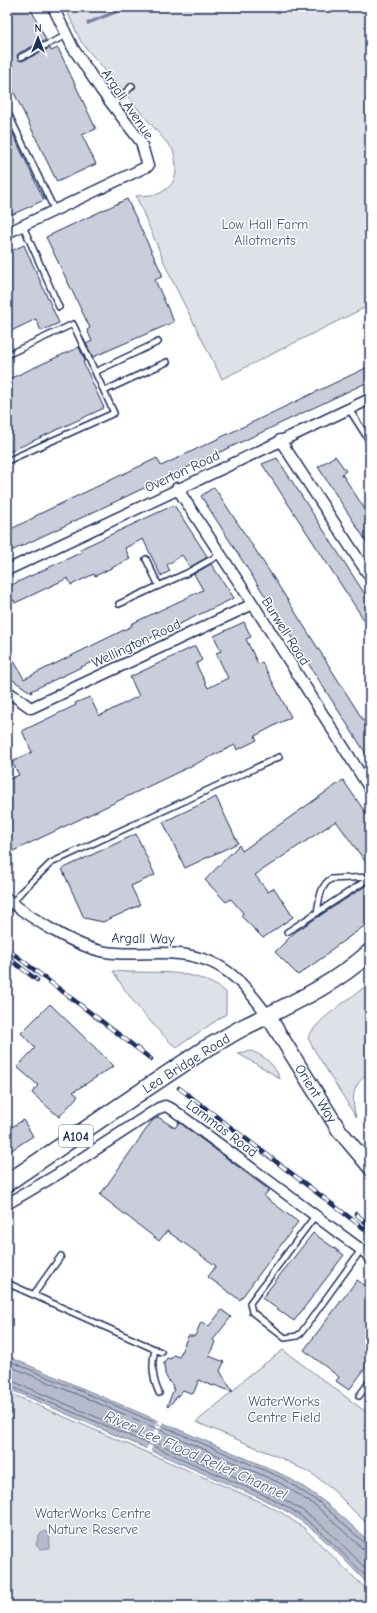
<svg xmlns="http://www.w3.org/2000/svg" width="377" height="1613" font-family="'Comic Neue',sans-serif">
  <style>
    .green { fill: #dee1e7; stroke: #7c88a2 }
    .water { fill: #b5bbca; stroke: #77839f }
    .pier { fill: #fff }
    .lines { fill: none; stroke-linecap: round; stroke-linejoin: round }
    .shore { stroke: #596789; stroke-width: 1 }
    .stream { stroke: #77839f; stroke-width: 3.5 }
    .building { fill: #caceda; stroke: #1b2f5e }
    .lane-casing { stroke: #1b2f5e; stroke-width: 8 }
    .street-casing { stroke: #1b2f5e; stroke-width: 13 }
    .secondary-casing { stroke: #1b2f5e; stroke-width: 17 }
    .primary-casing { stroke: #1b2f5e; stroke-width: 19 }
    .lane { stroke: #fff; stroke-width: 5 }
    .street { stroke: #fff; stroke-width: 10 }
    .secondary { stroke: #fff; stroke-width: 14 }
    .primary { stroke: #fff; stroke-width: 16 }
    .rail-casing { stroke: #1b2f5e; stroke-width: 4.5 }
    .rail { stroke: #fff; stroke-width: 3; stroke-dasharray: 9; stroke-linecap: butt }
    .primary-bridge-casing { stroke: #1b2f5e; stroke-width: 19; stroke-linecap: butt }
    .primary-bridge { stroke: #fff; stroke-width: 16 }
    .labels { text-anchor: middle; stroke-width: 3; stroke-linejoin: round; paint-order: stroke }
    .shield { fill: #fff; stroke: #5f6d8e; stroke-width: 1 }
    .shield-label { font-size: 13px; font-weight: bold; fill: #1b2f5e }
    .street-label { font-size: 14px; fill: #1b2f5e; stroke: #fff }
    .park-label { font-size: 14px; fill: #4c5c80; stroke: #fff }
    .water-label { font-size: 15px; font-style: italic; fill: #49597e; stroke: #fff }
  </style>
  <rect width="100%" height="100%" fill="#fff"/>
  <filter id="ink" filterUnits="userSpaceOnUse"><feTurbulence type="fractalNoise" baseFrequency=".025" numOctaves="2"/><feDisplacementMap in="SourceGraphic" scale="8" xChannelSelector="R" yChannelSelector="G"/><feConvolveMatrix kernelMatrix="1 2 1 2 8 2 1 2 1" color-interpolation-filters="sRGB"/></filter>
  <g filter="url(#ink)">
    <!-- green -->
    <path class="green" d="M65 7H370V305L222 379 171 278 136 196C143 195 156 196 162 192 180 182 177 166 173 150L81 42Z
      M113 971C154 975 190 965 226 992V1014L177 1047 172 1044C149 1021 129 999 113 971Z
      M370 983V1072C352 1085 351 1096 356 1117L313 1048 308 1038C315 1020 354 996 370 983Z
      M251 1051C265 1056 275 1065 280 1079L265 1069 237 1053Z
      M283 1350 370 1415V1527L334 1491 314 1475 281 1458 196 1422 225 1398 248 1376Z
      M7 1392 259 1501 282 1513 304 1528 370 1593V1606H7Z"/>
    <!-- water -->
    <path class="water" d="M7 1356 271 1469C310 1487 340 1513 370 1543V1586C347 1563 325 1537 298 1519 286 1510 273 1504 260 1498L7 1388Z
      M45 1531C51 1534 50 1542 49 1548L40 1549 36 1545 39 1535Z"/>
    <!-- pier -->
    <path class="pier" d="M160 1418 164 1420 150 1452 146 1450Z"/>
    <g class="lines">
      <!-- shore -->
      <path class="shore" d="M7 1360 128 1411 282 1478 319 1502 366 1544 370 1546
        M7 1365 126 1415 280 1483 316 1506 363 1549 370 1551
        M7 1380 12 1381C75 1408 139 1435 202 1463 236 1478 272 1490 303 1511 328 1528 349 1552 370 1573
        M7 1385 121 1432 262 1494 286 1506 301 1516 319 1530 370 1580"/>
      <!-- stream -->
      <path class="stream" d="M88 23 128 7"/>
    </g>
    <!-- building -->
    <path class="building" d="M7 7H30L46 40 19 53 17 56 18 59 22 61 50 48 51 51 58 48 96 129 82 135 96 164 57 182 7 78Z
      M7 121 44 200 7 217Z
      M127 199 163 276 155 280 174 322 93 357 86 344 92 341 87 330 90 328 46 237Z
      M24 245 59 323 41 331 36 319 7 333V253Z
      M79 347 85 361 83 362 104 408 7 453V380Z
      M370 366V381L7 553V531L35 517V516L157 458 161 466Z
      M335 456 346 471 342 474 370 517V547L318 467Z
      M277 458 370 602V629L262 464Z
      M214 487 275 580 370 731V760L201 496Z
      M174 505 207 556 206 558 190 567 182 555 167 565 170 571 161 576 143 539 125 548 130 559 95 576 94 574 71 585 68 578 15 603 14 600 7 603V587L82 552 80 549Z
      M211 564 234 598 140 643 138 640 31 691 32 693 7 676V663L13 659 24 679 132 626 131 624 203 590 194 574Z
      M244 622 251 637 246 639 258 664 262 662 291 717 255 736 257 740 237 750 235 745 7 854V780L19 775 12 762 32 752 22 731 76 705 75 703 90 697 99 716 139 696 130 677 195 646 202 660 196 664 208 688 228 678 216 653 221 651 214 636Z
      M343 780 370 819V868L336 821 255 875 268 892 274 888 293 917 263 938 241 916 243 913 231 899 226 902 205 880 239 845 242 851Z
      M216 797 238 843 185 868 163 822Z
      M136 834 155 875 131 886 140 905 103 922 84 918 62 869Z
      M370 883V922L328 952 329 953 298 975 275 952 295 932Z
      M50 1004 114 1066 73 1092 78 1096 59 1117 32 1093 38 1085 17 1067 35 1048 21 1033Z
      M158 1117 175 1128 179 1122 188 1129 269 1190 264 1196 298 1222 240 1300 208 1277 216 1266 167 1231 159 1241 100 1195 152 1121Z
      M23 1120 33 1136 7 1153V1130Z
      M313 1233 344 1255 294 1321 262 1298Z
      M357 1280 370 1289V1362L349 1390 336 1381 339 1377 304 1350Z
      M222 1310 231 1317 213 1340 215 1342 209 1356 224 1362 220 1371 233 1392 214 1385 213 1386 199 1380 193 1394 183 1390 168 1407 167 1406 174 1389 172 1388 173 1386 168 1380 165 1374 164 1363 167 1358 171 1359 173 1355 179 1357 188 1336H195L201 1322 209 1326Z"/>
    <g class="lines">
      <defs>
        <path id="lane" d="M21 57 67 35
          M112 105 132 86
          M7 111 55 211
          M23 226 59 307
          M7 355 73 324 114 413 7 461
          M95 372 158 342
          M104 391 167 362
          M349 409 370 442
          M146 559 159 586
          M119 604 187 573 221 554
          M13 903 21 892 51 863 279 757
          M317 913C319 901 320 885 331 879L370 877
          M287 932 370 878
          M315 1216 250 1303 252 1312 285 1338 297 1336 301 1333 361 1250
          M7 1283 161 1352
          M34 1294 61 1256
          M155 1349C151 1365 152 1378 159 1393
          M359 1396 370 1381"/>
        <path id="street" d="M7 233 148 166 141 142 101 90 73 48 53 7
          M280 440 370 577
          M177 488 253 604 370 789
          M7 570 370 399
          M7 691 31 708 253 604
          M7 899C31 918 75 947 106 952 124 955 143 953 161 953 216 953 237 974 268 1016
          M7 1204 58 1174 159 1108 165 1106 172 1109 367 1254 370 1259"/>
        <g id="secondary">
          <path id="s1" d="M268 1016 339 1130 370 1167"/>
        </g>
        <path id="primary" d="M205 1049C219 1042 232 1033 246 1026 289 1005 334 985 370 952
          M7 1183 145 1089"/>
      </defs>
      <!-- lane casing -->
      <use href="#lane" class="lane-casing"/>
      <!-- street casing -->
      <use href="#street" class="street-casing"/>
      <!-- secondary casing -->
      <use href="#secondary" class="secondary-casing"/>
      <!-- primary casing -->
      <use href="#primary" class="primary-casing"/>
      <!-- lane -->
      <use href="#lane" class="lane"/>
      <!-- street -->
      <use href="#street" class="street"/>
      <!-- secondary -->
      <use href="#secondary" class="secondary"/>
      <!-- primary -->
      <use href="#primary" class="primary"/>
      <defs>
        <path id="rail" d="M7 949 151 1059
          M7 957 37 980
          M179 1088 370 1233
          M356 1214 370 1226"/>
      </defs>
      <!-- rail casing -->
      <use href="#rail" class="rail-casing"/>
      <!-- rail -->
      <use href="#rail" class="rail"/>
      <defs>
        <path id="primary-bridge" d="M145 1089 205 1049"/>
      </defs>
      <!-- primary-bridge casing -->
      <use href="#primary-bridge" class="primary-bridge-casing"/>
      <!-- primary-bridge -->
      <use href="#primary-bridge" class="primary-bridge"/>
    </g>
  </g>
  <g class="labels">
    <!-- shield labels -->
    <rect class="shield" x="59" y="1125" width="34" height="22" rx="3"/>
    <g class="shield-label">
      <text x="76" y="1141">A104</text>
    </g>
    <!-- street labels -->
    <g class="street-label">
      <text transform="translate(128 104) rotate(56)" y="5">Argall Avenue</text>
      <text transform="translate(182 471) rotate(-25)" y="5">Overton Road</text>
      <text transform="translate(286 631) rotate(58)" y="5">Burwell Road</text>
      <text transform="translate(136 643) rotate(-25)" y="5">Wellington Road</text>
      <text transform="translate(143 938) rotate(1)" y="5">Argall Way</text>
      <text transform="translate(186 1063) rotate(-32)" y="5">Lea Bridge Road</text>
      <text dy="5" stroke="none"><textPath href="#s1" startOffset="91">Orient Way</textPath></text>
      <text transform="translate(222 1128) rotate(37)" y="5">Lammas Road</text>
    </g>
    <!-- park labels -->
    <g class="park-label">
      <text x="265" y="229">Low Hall Farm<tspan x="265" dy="16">Allotments</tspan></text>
      <text x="284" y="1406">WaterWorks<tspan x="284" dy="16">Centre Field</tspan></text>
      <text x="93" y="1518">WaterWorks Centre<tspan x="93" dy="16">Nature Reserve</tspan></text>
    </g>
    <!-- water labels -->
    <g class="water-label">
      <text transform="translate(196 1455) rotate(24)" y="5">River Lee Flood Relief Channel</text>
    </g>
  </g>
  <!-- margin -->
  <rect width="377" height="1613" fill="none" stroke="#fff" stroke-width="24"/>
  <rect x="12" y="12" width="353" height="1589" fill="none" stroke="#1b2f5e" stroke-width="1.5" filter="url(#ink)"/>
  <!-- north arrow -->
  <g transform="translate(38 38)" stroke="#ffffff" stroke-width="3" paint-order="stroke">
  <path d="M0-3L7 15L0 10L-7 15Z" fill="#1b2f5e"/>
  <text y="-6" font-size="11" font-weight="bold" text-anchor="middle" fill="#1b2f5e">N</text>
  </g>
</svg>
